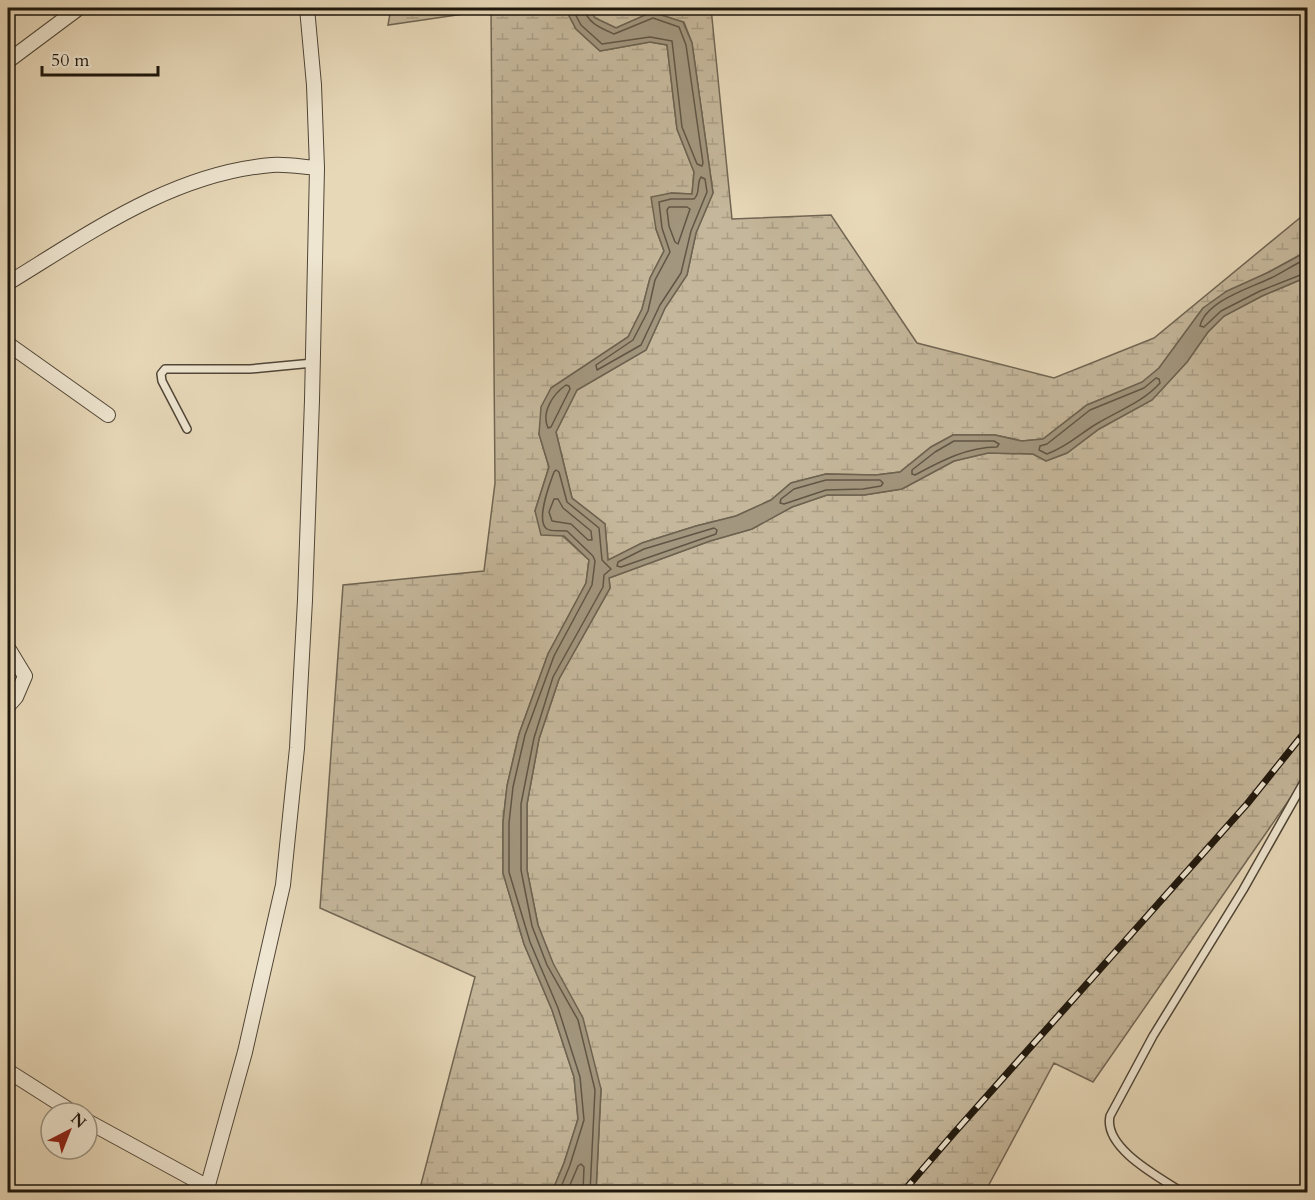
<svg xmlns="http://www.w3.org/2000/svg" width="1315" height="1200" font-family="Cardo,serif">
  <style>
    .wetland { fill: url(#wetland-marsh); stroke: #716654; stroke-width: 1.5 }
    .water { fill: #a2967e; stroke: #6d6350; stroke-width: 1.5 }
    .lines { fill: none; stroke-linecap: round; stroke-linejoin: round }
    .shore { stroke: #605645; stroke-width: 1.5 }
    .lane-casing { stroke: #504637; stroke-width: 10 }
    .street-casing { stroke: #504637; stroke-width: 16 }
    .lane { stroke: #efe6d1; stroke-width: 7 }
    .street { stroke: #efe6d1; stroke-width: 14 }
    .rail-casing { stroke: #1d160c; stroke-width: 7 }
    .rail { stroke: #efe6d1; stroke-width: 4.5; stroke-dasharray: 14; stroke-linecap: butt }
  </style>
  <defs>
    <pattern id="wetland-marsh" width="20" height="14" patternUnits="userSpaceOnUse" patternTransform="scale(1.5)"><rect width="20" height="14" fill="#c5b79b"/><path d="M1 5h8M5 5V1M11 12h8M15 12V8" fill="none" stroke="#a99d84"/></pattern>
  </defs>
  <rect width="100%" height="100%" fill="#e7d8b8"/>
  <filter id="stains"><feTurbulence type="fractalNoise" baseFrequency=".00333" numOctaves="4"/><feColorMatrix values="0 0 0 0 .2 0 0 0 0 .09 0 0 0 0 .02 0 0 0 .5 -.17"/></filter>
  <radialGradient id="worn" r=".72"><stop offset=".6" stop-color="#630" stop-opacity="0"/><stop offset="1" stop-color="#630" stop-opacity=".3"/></radialGradient>
  <!-- wetland -->
  <path class="wetland" d="M391 8H565L576 29 600 51 650 42 667 45 677 129 694 172 692 194 671 193 656 229 664 251 650 278 642 309 628 337 551 388 539 434 549 467 535 511 589 560 586 583 548 654 519 734 507 786 503 822V873L524 944 552 1010 574 1077 578 1119 564 1163 552 1192H419L475 977 320 908 343 585 484 571 495 483 491 10 388 25Z
    M589 8H711L732 219 831 215 917 343 1054 378 1154 338 1307 212V251L1203 308 1159 368 1142 383 1087 405 1043 439 1022 441 995 435H953L931 447 900 472 876 475 826 474 791 483 771 500 736 516 696 526 642 543 608 561 605 524 572 498 556 432 577 390 646 350 665 308 687 275 696 233 713 193 692 43 684 22 652 12 616 28 595 18Z
    M1307 277V774L1093 1082 1054 1063 985 1192H596L601 1089 538 925 527 870V804L539 739 559 679 610 588 609 578 710 541 752 529 792 507 827 495H864L902 489 954 461 988 453 1033 454 1046 461 1067 453 1099 429 1152 400 1187 362 1208 332 1224 316 1262 296Z"/>
  <!-- water -->
  <path class="water" d="M565 8H589L595 18 616 28 652 12 683 22 692 43 713 193 696 233 687 275 665 308 646 350 577 390 556 432 572 498 605 524 608 560 642 543 696 526 736 516 771 500 791 483 826 474 876 475 900 472 931 447 953 435H995L1022 441 1043 439 1087 405 1142 382 1159 368 1203 308 1227 291 1269 272 1308 251 1307 277 1262 296 1224 316 1208 332 1187 362 1152 400 1099 429 1067 453 1046 461 1033 454 988 453 954 461 902 489 864 495H827L792 507 752 529 710 541 609 578 610 588 559 679 539 739 527 804V870L538 925 553 963 583 1018 601 1089 596 1192H552L564 1163 578 1119 574 1077 552 1010 524 944 503 873V822L507 786 519 734 548 654 586 583 589 560 564 536 541 535 535 511 549 467 539 434 541 407 551 388 628 337 642 309 650 278 664 251 656 229 651 197 671 193 692 194 694 172 677 129 667 45 650 42 600 51 576 29Z"/>
  <g class="lines">
    <!-- shore -->
    <path class="shore" d="M572 8 581 25 602 44 650 37 672 41 682 127 697 164 702 166 703 163 686 45 679 27 653 18 614 34C601 28 587 23 584 8
      M701 177 705 179 707 192 691 231 681 273 660 305 641 345 597 370 596 365 633 340 648 311 655 280 670 252 662 228 659 202 671 199H694C701 193 696 184 701 177Z
      M669 207H687L690 209 678 244 675 242 669 226 667 210Z
      M1308 258C1295 264 1283 272 1271 278 1250 288 1206 301 1200 326L1204 327 1221 311 1260 291 1308 272
      M1156 378 1159 379 1160 383C1143 402 1120 410 1098 423 1079 434 1069 446 1047 454L1039 450 1040 446 1047 444 1090 410 1144 388Z
      M566 385 569 386 570 389 551 427 548 428C541 412 553 394 566 385Z
      M954 441H994L999 444 997 447C967 447 941 461 915 475L912 474V470L935 452Z
      M826 480H880L883 483 881 486 863 489 826 490 784 504 780 503 781 499 794 489Z
      M554 499H558L563 508 591 531 592 540H588L571 524 552 521 549 512Z
      M714 528 717 530 716 534 621 567 617 566 618 562 644 549Z
      M559 1192 570 1165 584 1120 580 1077 558 1008 530 942 509 872V823L513 787 525 735 554 656 592 585 595 561 593 556 567 531C562 530 551 532 547 529 535 521 550 483 554 472L556 470 559 472 567 502 599 528 602 560 611 569 604 575 603 587 553 677 534 738 521 804V870L532 926 547 965 578 1020 595 1090 590 1192
      M567 1192 578 1166 581 1164 584 1167 583 1192"/>
    <defs>
      <path id="lane" d="M187 429 162 381 161 374 165 369H250L313 363
        M1182 1192C1159 1177 1103 1148 1110 1116L1153 1036 1243 890 1308 775"/>
      <path id="street" d="M8 61 79 8
        M8 283C90 233 173 173 272 165 287 164 303 167 317 168
        M8 344 108 415
        M8 648 25 676 16 697 8 706
        M8 1071 74 1113
        M87 1121 208 1187
        M206 1192 245 1052 283 885 297 748 305 600 312 400 317 168 314 85 307 8"/>
    </defs>
    <!-- lane casing -->
    <use href="#lane" class="lane-casing"/>
    <!-- street casing -->
    <use href="#street" class="street-casing"/>
    <!-- lane -->
    <use href="#lane" class="lane"/>
    <!-- street -->
    <use href="#street" class="street"/>
    <defs>
      <path id="rail" d="M903 1192 954 1133 1247 804 1308 728"/>
    </defs>
    <!-- rail casing -->
    <use href="#rail" class="rail-casing"/>
    <!-- rail -->
    <use href="#rail" class="rail"/>
  </g>
  <!-- margin -->
  <rect width="1315" height="1200" fill="none" stroke="#e7d8b8" stroke-width="30"/>
  <rect x="9" y="9" width="1297" height="1182" fill="none" stroke="#1d160c" stroke-width="3"/>
  <rect x="15" y="15" width="1285" height="1170" fill="none" stroke="#1d160c" stroke-width="1.5"/>
  <!-- north arrow -->
  <g transform="translate(69 1131) rotate(42)"><circle r="28" fill="#efe6d1" stroke="#9b9382" stroke-width="1.5"/>
  <path d="M0-4.5L10 22L0 15L-10 22Z" fill="#8f2418"/>
  <text y="-9" font-size="16" font-weight="bold" text-anchor="middle" fill="#1d160c">N</text>
  </g>
  <!-- scale -->
  <path d="M42 66v9h116v-9" fill="none" stroke="#1d160c" stroke-width="3"/>
  <text x="51" y="66" font-size="18" fill="#1d160c" stroke="#efe6d1" stroke-width="4.5" paint-order="stroke">50 m</text>
  <rect width="100%" height="100%" filter="url(#stains)"/>
  <rect width="100%" height="100%" fill="url(#worn)"/>
</svg>
